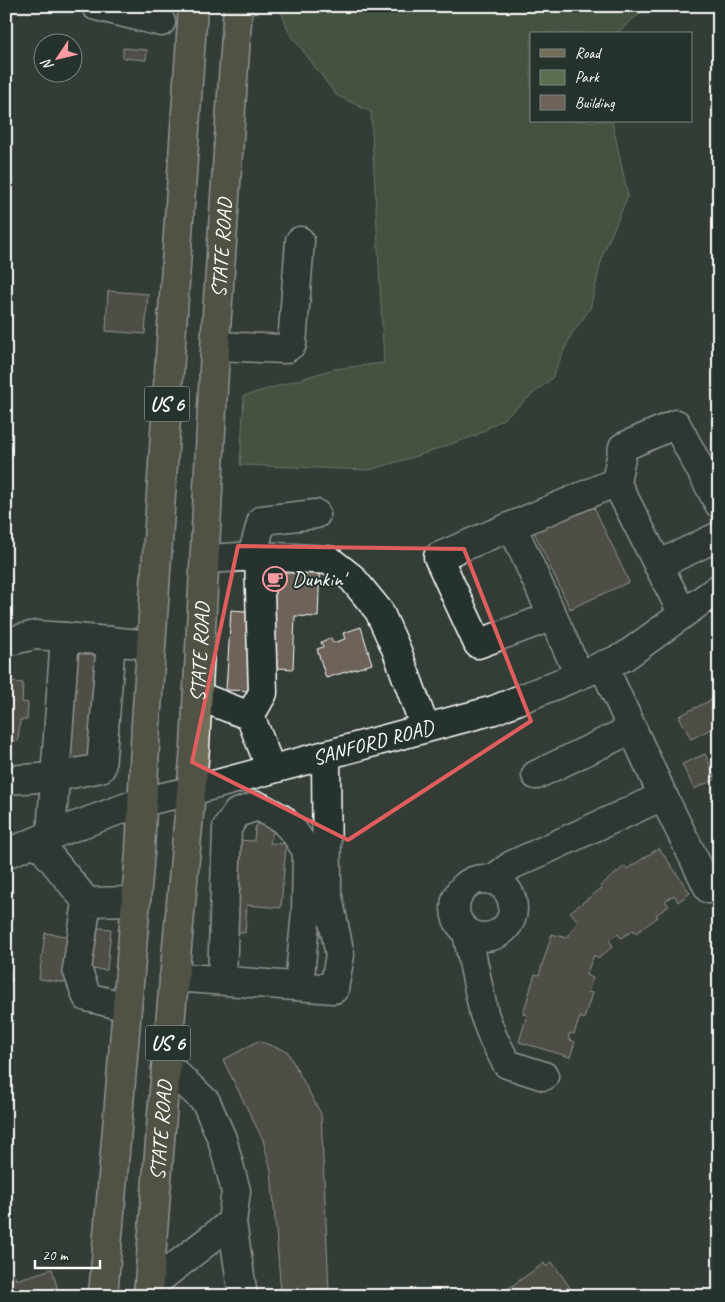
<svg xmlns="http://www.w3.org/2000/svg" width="725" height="1302" font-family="Caveat,sans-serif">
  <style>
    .green { fill: #5a6d50; stroke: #acb6a8 }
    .building { fill: #6e635a; stroke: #fff }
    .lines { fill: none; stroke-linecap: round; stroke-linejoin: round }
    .minor-casing { stroke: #fff; stroke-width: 31 }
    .major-casing { stroke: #fff; stroke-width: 31 }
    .minor { stroke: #26332d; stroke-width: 28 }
    .major { stroke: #706e59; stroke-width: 28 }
    .marked { fill: none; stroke: #e05e5e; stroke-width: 4; stroke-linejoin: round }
    .labels { text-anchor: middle; stroke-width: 4; stroke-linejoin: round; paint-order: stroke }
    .shield { fill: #26332d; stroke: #bec2c0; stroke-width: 1 }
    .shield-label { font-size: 20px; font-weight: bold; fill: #fff }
    .street-label { font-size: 21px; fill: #fff; stroke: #26332d }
    .poi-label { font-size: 21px; fill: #fff; stroke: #26332d; text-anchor: start }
  </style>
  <rect width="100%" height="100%" fill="#343d36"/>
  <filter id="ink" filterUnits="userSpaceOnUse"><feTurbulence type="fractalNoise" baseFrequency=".02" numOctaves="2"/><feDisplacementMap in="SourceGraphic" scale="10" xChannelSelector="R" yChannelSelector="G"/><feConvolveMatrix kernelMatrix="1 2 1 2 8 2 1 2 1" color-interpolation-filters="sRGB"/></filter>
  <g filter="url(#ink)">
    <!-- green -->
    <path class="green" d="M279 6H651L634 18 616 34H531V121H612L628 196 603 254 590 309 571 335 552 378 503 419 477 435 417 456 369 470 240 465 244 396 334 369 384 363 371 112 336 95 289 32Z"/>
    <!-- building -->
    <path class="building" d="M123 48 147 50 146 60 123 58Z
      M108 291 148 294 145 334 106 331Z
      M593 505 629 582 570 609 534 532Z
      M268 565 320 567 318 617 295 616 293 669 263 667Z
      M231 610 259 612 254 691 226 690Z
      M361 627 372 664 326 678 317 649 323 647 321 642 331 638 333 643 345 639 343 633Z
      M72 651 96 653 89 762 65 760Z
      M6 682 23 683 22 702 28 703 27 720H20L18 741 6 740Z
      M719 696V725L691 739 679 716Z
      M705 754 716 779 694 789 682 764Z
      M265 813 281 822 272 835 270 843 286 844 281 908 247 905 245 933 236 932 240 886 232 885 236 840 254 841 255 828Z
      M659 848 690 893 678 902 674 895 665 901 669 906 656 915 658 917 636 933 634 930 621 938 618 934 609 940 613 946 598 959 594 955 586 975 593 978 588 992 592 993 584 1019 580 1017 574 1034 570 1033 568 1039 575 1042 570 1057 519 1042 527 1015 523 1014 535 974 539 975 552 934 567 938 578 921 570 912 602 888 600 886 625 866 627 869Z
      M87 927 111 929 107 970 84 969Z
      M45 933 74 937 69 983 39 979Z
      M6 957 12 981 6 982Z
      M258 1041 287 1051 321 1114 329 1289 281 1292 271 1170 263 1140 223 1060Z
      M552 1262 576 1296H505L509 1293 506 1290 544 1263 546 1267Z
      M52 1269 59 1294 54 1296H12L7 1279 15 1276 16 1280Z"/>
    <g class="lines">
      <defs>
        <g id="minor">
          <path d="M96 6 161 22"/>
          <path d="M216 346 285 349 292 344 300 241"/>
          <path d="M616 482 623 447 676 424 719 504"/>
          <path d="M512 526 616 482 683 614"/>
          <path d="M252 556 262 520 316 514"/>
          <path d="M259 556 329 560 352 578 379 611 397 651 425 728"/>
          <path d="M205 559 259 556 263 693 250 716"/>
          <path d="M658 565 719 536"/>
          <path d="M553 616 478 644 438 557 512 526 579 675"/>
          <path d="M6 642 35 635 65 637"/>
          <path d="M198 696 250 716 271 769"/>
          <path d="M536 775 632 729"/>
          <path d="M6 780 55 777 101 768 111 641"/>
          <path d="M663 796 709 889"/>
          <path d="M51 835 65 637 151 645"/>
          <path d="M37 841 87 902"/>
          <path id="s1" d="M6 854 51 835 141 802 191 791 494 710 624 657 719 588"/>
          <circle cx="484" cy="908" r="29"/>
          <path d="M492 880 512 865 663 796 603 665"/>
          <path d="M467 933 484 1014 493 1038 507 1064 544 1076"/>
          <path d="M174 977 334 989 340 955 327 892 326 755"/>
          <path d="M222 980 227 828 237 813 258 806 282 819 295 833 307 851 306 912 299 986"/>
          <path d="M127 1007 87 997 77 969 87 902 136 901"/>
          <path d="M166 1068 175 1073 206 1102 222 1139 236 1191 232 1222 243 1296"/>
          <path d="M149 1287 232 1222"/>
        </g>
        <g id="major">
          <path d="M103 1296 140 852 146 724 193 6"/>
          <path id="s2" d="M148 1296 163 1102 195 748 216 330 238 6"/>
        </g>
      </defs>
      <!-- minor casing -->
      <use href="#minor" class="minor-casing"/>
      <!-- major casing -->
      <use href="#major" class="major-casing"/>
      <!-- minor -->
      <use href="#minor" class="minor"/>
      <!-- major -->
      <use href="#major" class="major"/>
    </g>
  </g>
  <!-- marked area -->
  <path d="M0 0H725V1302H0ZM238 546 464 549 531 721 348 840 192 762Z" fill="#343d36" fill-opacity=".55" fill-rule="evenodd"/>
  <path class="marked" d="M238 546 464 549 531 721 348 840 192 762Z"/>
  <!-- icons -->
  <defs>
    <symbol id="cafe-ring" viewBox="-11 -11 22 22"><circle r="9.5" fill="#26332d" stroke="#ff9aa2" stroke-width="1.5"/><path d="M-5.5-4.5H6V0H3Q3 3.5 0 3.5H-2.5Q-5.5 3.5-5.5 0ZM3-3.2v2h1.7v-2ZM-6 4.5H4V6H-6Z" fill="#ff9aa2"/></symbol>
  </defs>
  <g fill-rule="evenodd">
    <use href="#cafe-ring" x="261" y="565" width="28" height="28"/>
  </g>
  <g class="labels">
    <!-- shield labels -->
    <g class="shield">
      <rect x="144.5" y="386.5" width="45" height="35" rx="4"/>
      <rect x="145.5" y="1025.5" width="45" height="35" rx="4"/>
    </g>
    <g class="shield-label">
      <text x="167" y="411">US 6</text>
      <text x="168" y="1050">US 6</text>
    </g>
    <!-- street labels -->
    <g class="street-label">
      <text dy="7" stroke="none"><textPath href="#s2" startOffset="1051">STATE ROAD</textPath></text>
      <text dy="7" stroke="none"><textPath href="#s2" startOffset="646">STATE ROAD</textPath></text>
      <text dy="7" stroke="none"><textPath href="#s1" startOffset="384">SANFORD ROAD</textPath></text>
      <text dy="7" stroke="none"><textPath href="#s2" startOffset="166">STATE ROAD</textPath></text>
    </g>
    <!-- poi labels -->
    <g class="poi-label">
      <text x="292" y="586">Dunkin'</text>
    </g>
  </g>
  <!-- margin -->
  <rect width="725" height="1302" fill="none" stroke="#26332d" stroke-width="25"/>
  <rect x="12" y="12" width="700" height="1277" fill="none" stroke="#fff" stroke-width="2" filter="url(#ink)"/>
  <!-- legend -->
  <rect x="530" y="32" width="162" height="90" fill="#26332d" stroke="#7d8581"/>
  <rect x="540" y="49" width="25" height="8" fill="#706e59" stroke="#7d8581"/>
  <text x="575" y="58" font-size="15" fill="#ffffff">Road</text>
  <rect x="540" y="70" width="25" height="15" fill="#5a6d50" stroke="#7d8581"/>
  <text x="575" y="82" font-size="15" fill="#ffffff">Park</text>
  <rect x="540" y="95" width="25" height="15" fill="#6e635a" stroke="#7d8581"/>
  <text x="575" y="108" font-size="15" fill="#ffffff">Building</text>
  <!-- north arrow -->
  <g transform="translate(58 58) rotate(235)"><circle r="24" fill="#26332d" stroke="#7d8581"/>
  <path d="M0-4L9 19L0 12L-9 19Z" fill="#ff9aa2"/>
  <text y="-8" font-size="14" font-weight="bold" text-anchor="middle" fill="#ffffff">N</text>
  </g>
  <!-- scale -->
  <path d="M35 1260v8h65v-8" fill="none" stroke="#ffffff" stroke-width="2.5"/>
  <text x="42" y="1260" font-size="15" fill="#ffffff" stroke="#26332d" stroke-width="4" paint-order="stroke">20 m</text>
</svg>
